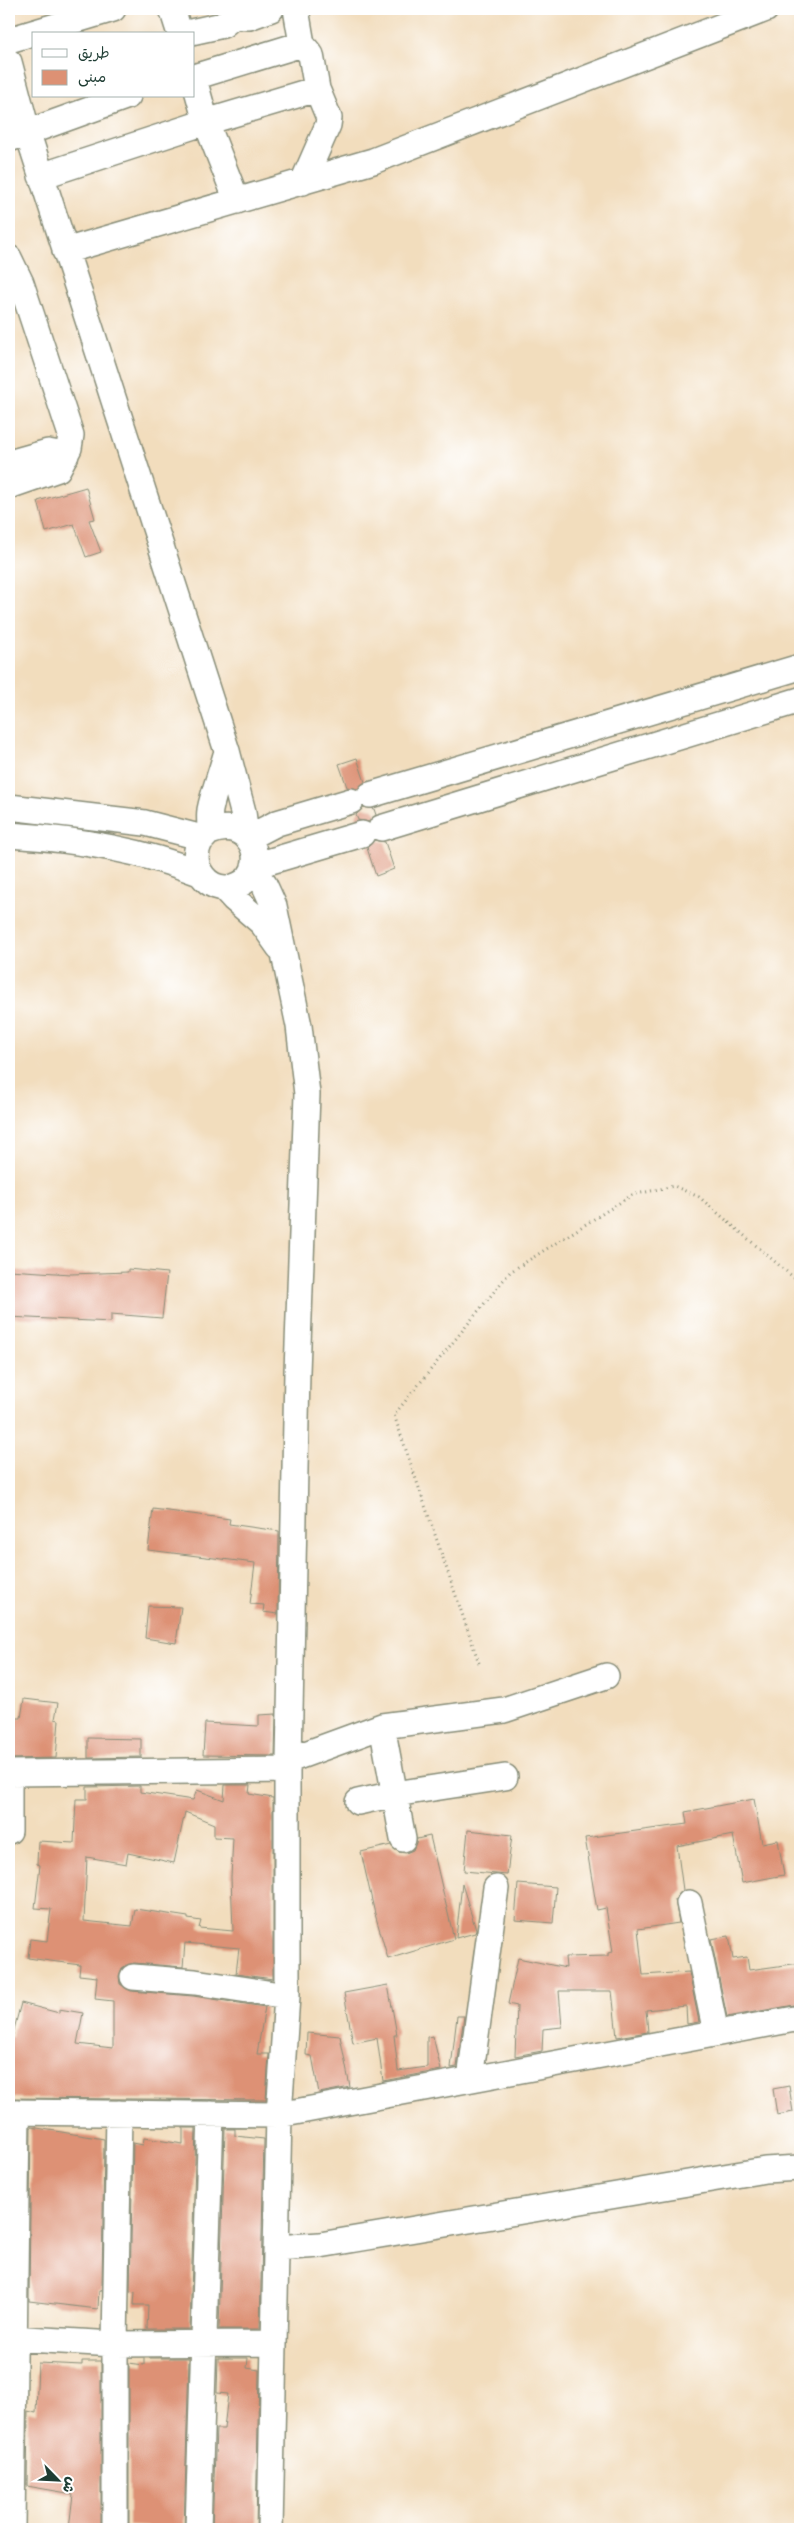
<svg xmlns="http://www.w3.org/2000/svg" width="809" height="2538" font-family="'Balsamiq Sans','Playpen Sans Arabic',sans-serif">
  <style>
    .building { fill: #dd9174; fill-rule: evenodd }
    .lines { fill: none; stroke-linecap: round; stroke-linejoin: round }
    .minor-casing { stroke: #888d78; stroke-width: 28 }
    .path { stroke: #888d78; stroke-width: 3; stroke-dasharray: 1 4; stroke-linecap: butt }
    .minor { stroke: #fff; stroke-width: 25 }
  </style>
  <rect width="100%" height="100%" fill="#fff"/>
  <filter id="ink" filterUnits="userSpaceOnUse"><feTurbulence type="fractalNoise" baseFrequency=".02" numOctaves="2"/><feDisplacementMap in="SourceGraphic" scale="10" xChannelSelector="R" yChannelSelector="G"/><feConvolveMatrix kernelMatrix="1 2 1 2 8 2 1 2 1" color-interpolation-filters="sRGB"/></filter>
  <filter id="wash" filterUnits="userSpaceOnUse"><feTurbulence type="fractalNoise" baseFrequency=".0096" numOctaves="4" result="noise"/><feDisplacementMap in="SourceGraphic" scale="20" xChannelSelector="R" yChannelSelector="G"/><feGaussianBlur stdDeviation="1.12" result="paint"/><feColorMatrix in="noise" values="0 0 0 0 0 0 0 0 0 0 0 0 0 0 0 0 0 1.4 0 .05"/><feComposite in="paint" operator="in"/></filter>
  <g filter="url(#wash)">
    <rect width="100%" height="100%" fill="#f2ddbd"/>
    <g id="blocks">
      <!-- building -->
      <path class="building" d="M86 487 95 519 89 520 101 552 86 557 74 524 46 532 38 501Z
        M357 758 365 782 358 789 347 787 339 764Z
        M363 807 374 809 376 815 369 822 358 820 356 815Z
        M374 840 385 842 394 869 376 876 367 848Z
        M128 1269 167 1273 162 1318 111 1314V1322L9 1317V1270L71 1274 128 1272Z
        M153 1509 230 1519 229 1524 279 1531 278 1614 263 1612 264 1605 250 1604 255 1563 148 1550Z
        M148 1606 181 1607 176 1643 145 1638Z
        M24 1699 58 1703 55 1719 59 1720 56 1758 9 1759V1718H21Z
        M276 1714 275 1756 203 1755 205 1723 259 1726V1715Z
        M88 1738 141 1739V1757L88 1758Z
        M225 1785H250L249 1794 273 1798V1979L236 1974 239 1948 185 1943 183 1967 134 1963 122 1968 119 1976 120 1984 131 1991 193 1996 265 2007 257 2054H269L266 2100 9 2098V2037H12L21 2003 59 2013V2009L83 2013 77 2044 113 2048V2001L95 1999 97 1977 79 1975 80 1965 28 1958 30 1939 47 1941 51 1909 35 1908 40 1865 37 1864 38 1841 74 1843 76 1799H87V1787L140 1786V1792L193 1800 197 1790 224 1800ZM185 1812 214 1824V1837L233 1838 231 1877 233 1931 199 1928 201 1921 188 1919V1917L135 1909 132 1926 84 1921 87 1857 126 1864 128 1853 174 1863Z
        M754 1799 762 1843 778 1840 784 1875 742 1883 733 1835 677 1846 683 1890 675 1899 679 1923 638 1929 643 1975 689 1972 699 2022 687 2024 686 2006 646 2010 648 2032 617 2037 612 1991H559L562 2027 543 2029 542 2051 515 2056 517 2006 508 2004 518 1958 566 1968 565 1957 608 1956V1953L613 1952 606 1908 597 1910 585 1838 687 1824 685 1812Z
        M468 1830 512 1835 507 1875 464 1871Z
        M430 1836 454 1939 388 1959 375 1914 361 1852 391 1845 398 1852 406 1853 413 1850 417 1839Z
        M462 1884 476 1930 475 1933 456 1938Z
        M518 1884 556 1887 553 1923 515 1920Z
        M729 1936 733 1959 747 1957 749 1970 800 1963V2004L727 2017 711 1939Z
        M388 1985 397 2035H394L398 2071 427 2067V2037L433 2036 441 2070 383 2081 377 2038 353 2043 344 1993Z
        M457 2016H464L457 2067 451 2068Z
        M307 2033 340 2036 350 2087 319 2093 312 2056 306 2055Z
        M789 2086 793 2112 777 2115 773 2089Z
        M31 2127 104 2139 102 2290H99L98 2309 29 2301Z
        M183 2128H196L190 2329H147L148 2305H134L135 2292 130 2291 133 2143 143 2145 144 2138 183 2144Z
        M225 2129H235V2136L264 2139 260 2329H219Z
        M144 2358H189L184 2529 129 2526V2363L144 2365Z
        M218 2358H248L247 2368 259 2370 256 2529H212L216 2429H224L228 2394 217 2393Z
        M82 2361H101V2529H69L73 2494 27 2486 28 2411 36 2413 38 2363 82 2365Z"/>
    </g>
  </g>
  <g filter="url(#ink)">
    <use href="#blocks" fill-opacity="0" stroke="#888d78" stroke-width="1"/>
    <g class="lines">
      <defs>
        <path id="minor" d="M172 9 180 34
          M296 9 302 44 311 55 317 89 329 118 328 125 303 182
          M182 34 223 25 234 16 249 17 271 9
          M9 40 113 9
          M9 62 28 134 227 751 243 812 246 835
          M194 77 302 44
          M194 79 206 122 237 201
          M9 139 128 96
          M41 176 206 122 317 89
          M65 251 373 161 766 9
          M9 258 21 283 71 435 69 448 58 469 9 486
          M9 463 48 452 66 455
          M370 795 800 667
          M9 807 145 823 203 838
          M381 828 800 700
          M210 832C255 813 273 876 233 887 208 893 189 867 199 844 201 838 209 835 210 829 210 823 209 816 210 810 214 790 222 771 227 751
          M9 835C73 839 139 849 199 873
          M248 838 277 823 351 801
          M254 866 362 834
          M252 872 264 884 274 906 299 1026 307 1094 297 1372 289 1760 287 1770V1996L279 2115 270 2529
          M224 888 234 899 262 923 279 947
          M382 1726 403 1839
          M289 1760 382 1726 504 1710 606 1676
          M9 1773 287 1770
          M358 1802 395 1794 505 1777
          M9 1831V1773
          M689 1903 716 2033
          M133 1977 195 1982 287 1996
          M470 2079 496 1888
          M9 2112 279 2115 800 2018
          M276 2248 320 2245 765 2170 800 2168
          M9 2338 115 2344 273 2343
          M12 2529 17 2112
          M115 2529V2344L119 2113
          M198 2529 211 2114"/>
      </defs>
      <!-- minor casing -->
      <use href="#minor" class="minor-casing"/>
      <!-- path -->
      <path class="path" d="M479 1663 394 1415 510 1272 632 1195 674 1186 699 1197 800 1283"/>
      <!-- minor -->
      <use href="#minor" class="minor"/>
    </g>
  </g>
  <!-- margin -->
  <rect width="809" height="2538" fill="none" stroke="#fff" stroke-width="30"/>
  <!-- legend -->
  <rect x="32" y="32" width="162" height="65" fill="#ffffff" stroke="#a5b1ae"/>
  <rect x="42" y="49" width="25" height="8" fill="#ffffff" stroke="#a5b1ae"/>
  <text x="78" y="58" font-size="15" fill="#1f3d34">طريق</text>
  <rect x="42" y="70" width="25" height="15" fill="#dd9174" stroke="#a5b1ae"/>
  <text x="78" y="82" font-size="15" fill="#1f3d34">مبنى</text>
  <!-- north arrow -->
  <g transform="translate(58 2480) rotate(114)" stroke="#ffffff" stroke-width="4" paint-order="stroke">
  <path d="M0-4L9 19L0 12L-9 19Z" fill="#1f3d34"/>
  <text y="-8" font-size="14" font-weight="bold" text-anchor="middle" fill="#1f3d34">ش</text>
  </g>
</svg>
